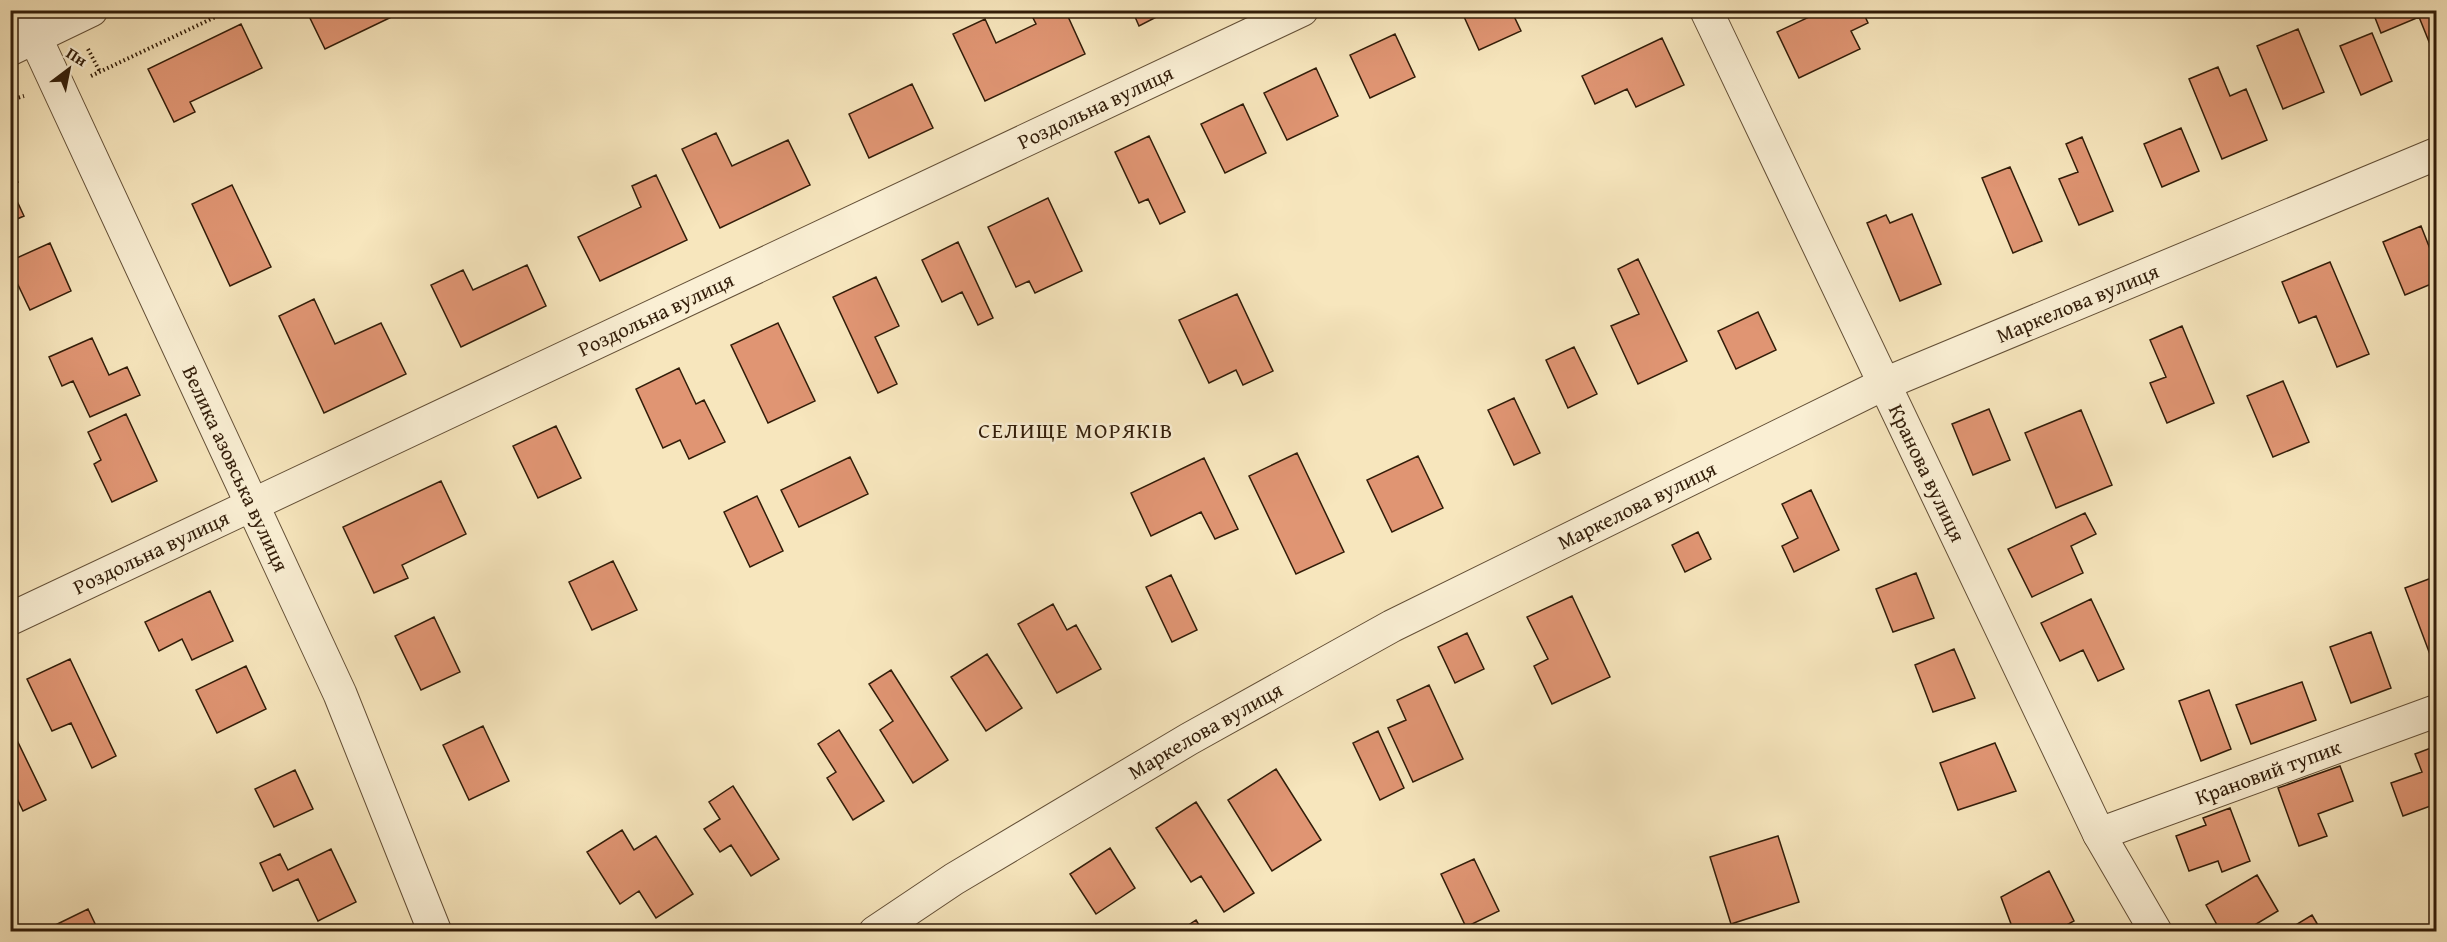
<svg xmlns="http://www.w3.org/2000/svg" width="2447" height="942" font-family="'Gentium Book Plus',serif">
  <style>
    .building { fill: #e09573; stroke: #321d09; stroke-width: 1.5 }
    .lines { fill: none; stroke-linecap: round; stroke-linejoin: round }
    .minor-casing { stroke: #634f36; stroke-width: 34 }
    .tertiary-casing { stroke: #634f36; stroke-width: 35 }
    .path { stroke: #321d09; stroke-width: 4; stroke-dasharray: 1.5 3; stroke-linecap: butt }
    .minor { stroke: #faefd4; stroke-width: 32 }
    .tertiary { stroke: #faefd4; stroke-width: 33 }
    .labels { text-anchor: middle; stroke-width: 5; stroke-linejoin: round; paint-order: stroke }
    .street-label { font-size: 21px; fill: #321d09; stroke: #faefd4 }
    .neighbourhood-label { font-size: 22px; letter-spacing: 1.5px; fill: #321d09; stroke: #faefd4 }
  </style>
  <rect width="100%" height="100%" fill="#f7e6bd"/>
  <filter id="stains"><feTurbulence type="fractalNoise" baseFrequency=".00333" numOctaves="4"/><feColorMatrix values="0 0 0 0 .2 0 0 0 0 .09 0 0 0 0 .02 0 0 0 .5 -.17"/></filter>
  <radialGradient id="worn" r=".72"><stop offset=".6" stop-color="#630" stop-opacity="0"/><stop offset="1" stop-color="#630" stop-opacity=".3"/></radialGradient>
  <!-- building -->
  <path class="building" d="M306 10H406L325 49Z
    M1029 10H1065L1085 54 985 101 953 34 985 19 996 43 1036 24Z
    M1132 10H1170L1139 26Z
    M1461 10H1511L1521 31 1479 50Z
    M1824 10H1862L1868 23 1851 31 1860 49 1799 78 1777 32Z
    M2372 10H2436V59L2419 17 2381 33Z
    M241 24 262 68 190 102 195 112 174 122 148 69Z
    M2298 29 2324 92 2283 109 2257 46Z
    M2372 33 2392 81 2361 95 2340 46Z
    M1395 34 1415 77 1370 98 1350 55Z
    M1662 38 1684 85 1636 107 1627 89 1595 104 1582 76Z
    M2218 67 2230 96 2246 89 2267 140 2222 159 2189 79Z
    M1316 68 1338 116 1287 140 1264 93Z
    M912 84 933 128 869 158 849 114Z
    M1243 104 1266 153 1225 173 1201 124Z
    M2181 128 2199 171 2162 187 2144 144Z
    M716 133 732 166 788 140 810 185 720 228 682 149Z
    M1149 136 1185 212 1160 224 1148 199 1139 203 1115 152Z
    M2082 137 2113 211 2079 225 2059 179 2078 172 2066 144Z
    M10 167 18 182 10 185Z
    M2010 167 2042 241 2013 253 1982 178Z
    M656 175 687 240 600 281 578 237 641 207 632 186Z
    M232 185 271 267 230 286 192 204Z
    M10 186 24 216 10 222Z
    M1048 198 1082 271 1035 293 1029 281 1016 287 988 227Z
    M1912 214 1941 284 1900 301 1867 223 1886 215 1890 223Z
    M2421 226 2436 264V282L2405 295 2383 242Z
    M958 242 993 318 978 325 962 292 942 302 922 260Z
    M50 243 71 291 30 310 10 268V261Z
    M1638 259 1687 361 1638 384 1611 326 1639 314 1618 269Z
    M2330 262 2369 354 2337 367 2316 316 2299 323 2282 282Z
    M527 265 546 306 461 347 431 285 463 270 473 290Z
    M876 277 899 326 875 337 897 384 878 393 833 297Z
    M1237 294 1273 371 1243 385 1236 370 1209 383 1179 320Z
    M314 299 335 344 381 323 406 374 324 413 279 316Z
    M1758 312 1776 350 1736 369 1718 331Z
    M778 323 815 401 768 423 731 345Z
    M2182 326 2214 403 2167 423 2150 383 2166 377 2150 340Z
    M92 338 109 375 127 367 140 395 90 417 73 381 62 386 49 357Z
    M1574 347 1597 394 1568 408 1546 360Z
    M679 368 696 404 704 400 725 442 689 459 680 440 663 448 636 389Z
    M2283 381 2309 442 2273 457 2247 396Z
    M1514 398 1540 453 1514 465 1488 410Z
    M1989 409 2010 460 1973 475 1952 424Z
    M2081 410 2112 485 2056 508 2025 433Z
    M126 414 157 481 112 502 94 464 101 460 88 432Z
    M556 426 581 478 538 498 513 446Z
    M1297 453 1344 552 1296 574 1249 476Z
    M1418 456 1443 508 1392 532 1367 480Z
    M850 457 868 494 799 527 781 490Z
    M1204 458 1238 529 1215 539 1201 512 1151 536 1131 493Z
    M441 481 466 534 402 565 408 578 374 593 343 527Z
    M1811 490 1839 550 1794 572 1782 546 1798 538 1782 504Z
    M757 496 783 551 750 567 724 512Z
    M2085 513 2096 534 2071 546 2083 573 2032 597 2008 549Z
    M1698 532 1711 559 1685 572 1672 545Z
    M613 561 637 610 592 630 569 582Z
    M1916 573 1934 618 1893 632 1876 589Z
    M1171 575 1197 630 1172 642 1146 587Z
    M2434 577 2436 585V664L2434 665 2405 588Z
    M210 591 233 641 192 660 182 639 159 651 145 622Z
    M1572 596 1610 677 1552 704 1534 666 1548 659 1527 617Z
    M2091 599 2124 669 2098 681 2083 650 2060 661 2041 623Z
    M1053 604 1067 630 1076 625 1101 669 1057 693 1018 624Z
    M434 617 460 672 421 690 395 636Z
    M2371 632 2391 688 2351 703 2330 647Z
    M1467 633 1484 669 1455 683 1438 647Z
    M1954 649 1975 698 1933 712 1915 665Z
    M987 654 1022 708 986 731 951 677Z
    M70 659 116 756 92 768 71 723 52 731 27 679Z
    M246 666 266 709 217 733 196 690Z
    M891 670 948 760 913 783 880 730 893 721 869 684Z
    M2302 682 2316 720 2251 744 2236 705Z
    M1429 685 1463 759 1413 782 1388 728 1406 720 1397 700Z
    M2209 690 2231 749 2201 761 2179 701Z
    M483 726 509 781 469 800 443 745Z
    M839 730 884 801 853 820 827 778 836 772 818 744Z
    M1378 731 1404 788 1380 800 1353 743Z
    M14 734 46 800 23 811 10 784V736Z
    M1995 743 2016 791 1958 810 1940 763Z
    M2436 746V804L2403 816 2391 783 2422 772 2415 754Z
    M2340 766 2353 801 2318 814 2327 836 2299 846 2278 788Z
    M1276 769 1321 840 1272 871 1228 800Z
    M295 770 313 809 274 827 255 789Z
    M733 786 779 859 751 876 731 845 720 852 704 829 720 819 709 802Z
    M1196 802 1254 893 1224 912 1201 876 1191 882 1156 828Z
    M2230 808 2250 861 2222 872 2218 861 2189 871 2176 836 2206 825 2203 818Z
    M622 830 634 850 656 836 693 894 656 918 639 891 620 904 587 852Z
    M1778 836 1799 902 1731 924 1710 857Z
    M1110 848 1135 888 1096 914 1070 874Z
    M331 849 356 902 318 921 298 879 273 891 260 863 280 854 288 870Z
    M1474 859 1499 911 1466 927 1441 874Z
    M2049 871 2074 921 2054 932H2014L2001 897Z
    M2257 875 2278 911 2243 932H2221L2206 905Z
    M88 909 99 932H41Z
    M2312 915 2322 932H2284Z
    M1196 920 1203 932H1178Z"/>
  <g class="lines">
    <defs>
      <g id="minor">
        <path d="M23 10 35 37"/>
        <path id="s1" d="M1706 10 2099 834 2156 932"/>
        <path id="s2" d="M10 619 1302 10"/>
        <path id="s3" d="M2099 834 2436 711"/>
        <path id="s4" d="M875 932 954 879 1189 739 1392 626 1884 384 2436 154"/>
      </g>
      <g id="tertiary">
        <path id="s5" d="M35 37 340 694 435 932"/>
        <path d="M10 49 91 10"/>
      </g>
    </defs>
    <!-- minor casing -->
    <use href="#minor" class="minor-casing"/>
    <!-- tertiary casing -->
    <use href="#tertiary" class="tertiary-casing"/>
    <!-- path -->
    <path class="path" d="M88 49 100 72
      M91 76 230 10
      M10 100 24 96"/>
    <!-- minor -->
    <use href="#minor" class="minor"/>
    <!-- tertiary -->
    <use href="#tertiary" class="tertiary"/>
  </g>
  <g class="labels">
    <!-- street labels -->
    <g class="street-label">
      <text dy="7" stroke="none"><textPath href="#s2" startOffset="1200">Роздольна вулиця</textPath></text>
      <text dy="7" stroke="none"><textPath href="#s4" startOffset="1359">Маркелова вулиця</textPath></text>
      <text dy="7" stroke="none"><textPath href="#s2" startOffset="714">Роздольна вулиця</textPath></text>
      <text dy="7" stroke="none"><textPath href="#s5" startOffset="476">Велика азовська вулиця</textPath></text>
      <text dy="7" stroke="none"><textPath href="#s1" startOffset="513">Кранова вулиця</textPath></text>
      <text dy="7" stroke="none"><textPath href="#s4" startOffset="874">Маркелова вулиця</textPath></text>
      <text dy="7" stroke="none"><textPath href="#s2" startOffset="156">Роздольна вулиця</textPath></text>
      <text dy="7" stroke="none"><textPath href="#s4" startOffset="387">Маркелова вулиця</textPath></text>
      <text dy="7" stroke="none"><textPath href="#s3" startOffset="180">Крановий тупик</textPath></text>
    </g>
    <!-- neighbourhood labels -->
    <g class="neighbourhood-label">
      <text x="1076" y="438">СЕЛИЩЕ МОРЯКІВ</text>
    </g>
  </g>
  <!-- margin -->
  <rect width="2447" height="942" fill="none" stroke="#f7e6bd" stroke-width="36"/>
  <rect x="12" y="12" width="2423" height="918" fill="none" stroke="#321d09" stroke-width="3"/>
  <rect x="18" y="18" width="2411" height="906" fill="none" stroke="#321d09" stroke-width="1.5"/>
  <!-- north arrow -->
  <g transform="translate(69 69) rotate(32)" stroke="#faefd4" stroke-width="4.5" paint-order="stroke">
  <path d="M0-4.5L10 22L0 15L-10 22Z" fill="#321d09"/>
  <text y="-9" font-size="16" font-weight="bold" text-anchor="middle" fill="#321d09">Пн</text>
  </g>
  <rect width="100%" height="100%" filter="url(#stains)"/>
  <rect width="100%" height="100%" fill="url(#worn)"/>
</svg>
